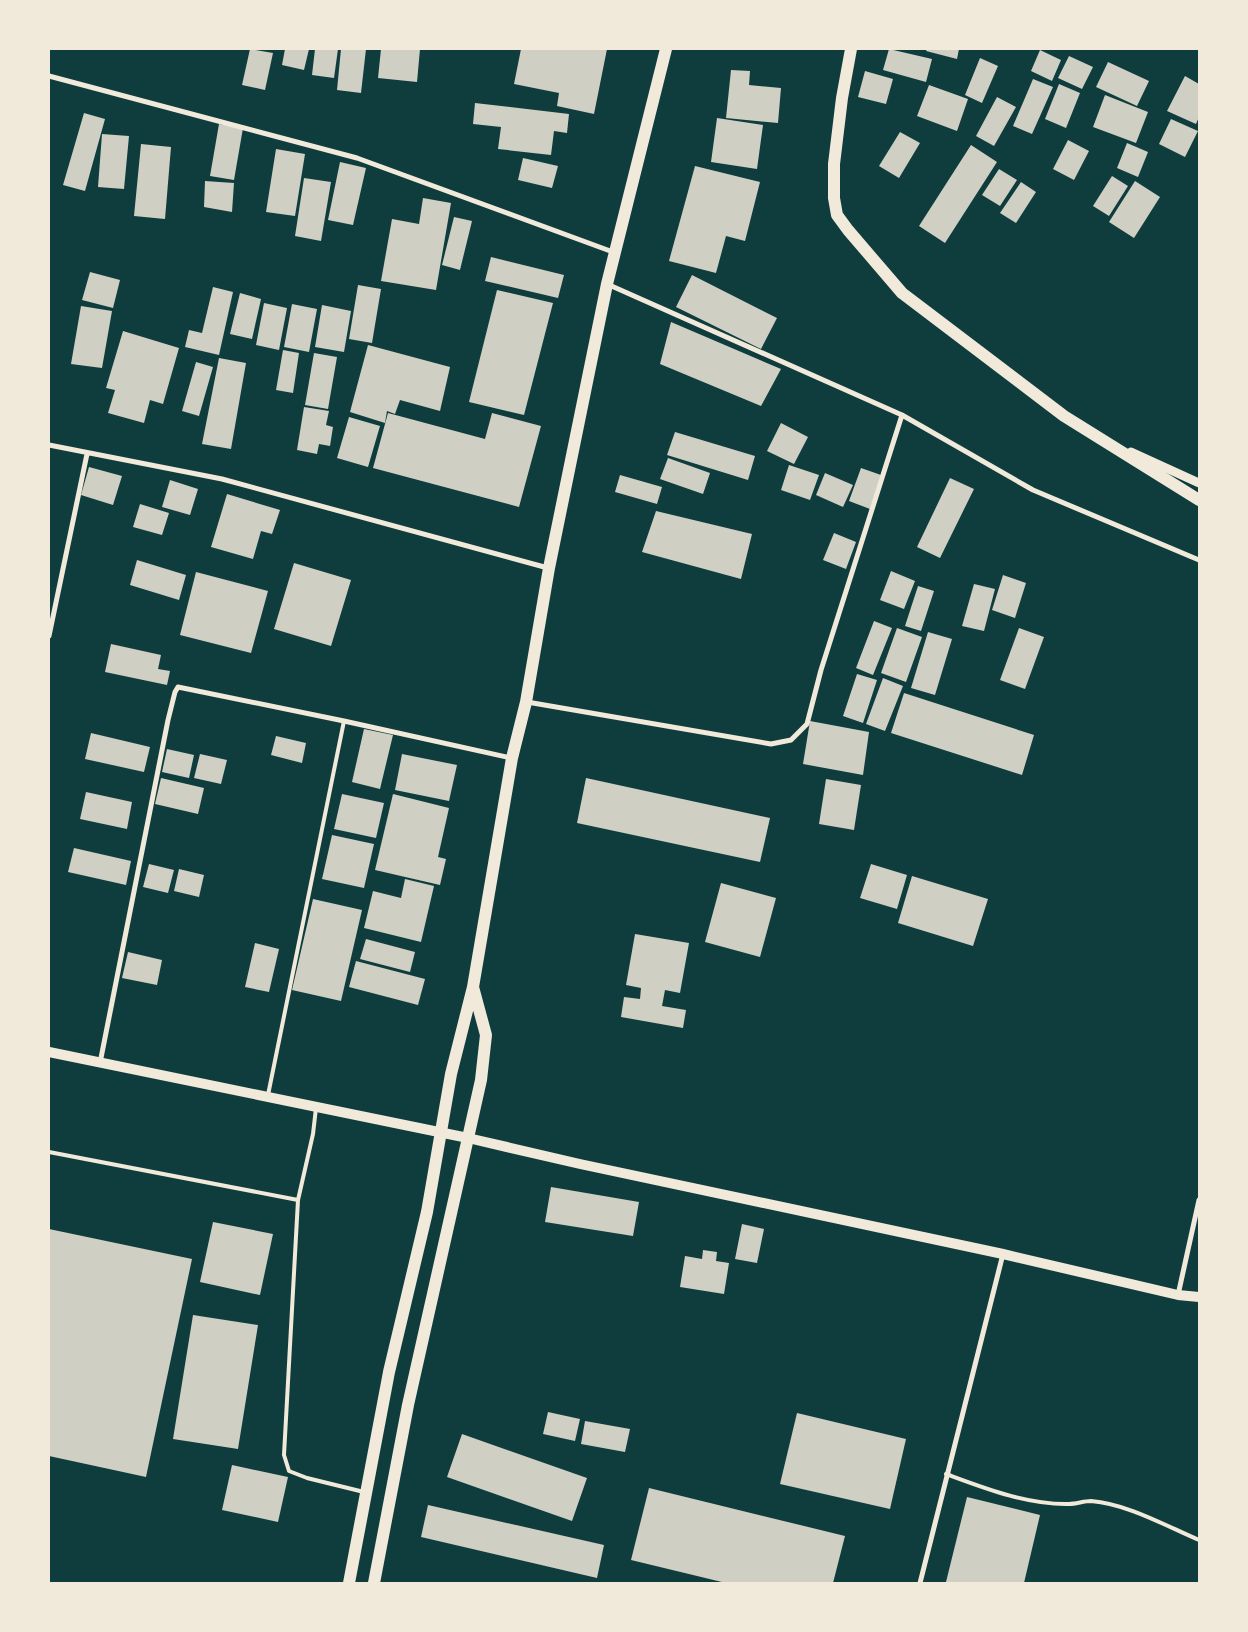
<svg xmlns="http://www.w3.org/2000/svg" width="1248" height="1632" font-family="Literata,serif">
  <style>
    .building { fill: #cfcfc3 }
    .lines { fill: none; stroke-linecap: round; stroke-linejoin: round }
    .service { stroke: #f1e9da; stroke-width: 4 }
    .minor { stroke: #f1e9da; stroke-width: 5 }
    .tertiary { stroke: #f1e9da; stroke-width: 9 }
    .secondary { stroke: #f1e9da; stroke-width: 10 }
    .primary { stroke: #f1e9da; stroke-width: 12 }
  </style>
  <rect width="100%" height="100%" fill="#0f3d3e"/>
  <!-- building -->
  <path class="building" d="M250 49 273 53 265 90 242 85Z
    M285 49H309L304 70 282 65Z
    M315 49H338L334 78 312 75Z
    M341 49H366L361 93 337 90Z
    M381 49H420L417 82 378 78Z
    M521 49H607L594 114 557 106 559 93 514 84Z
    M889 49 932 59 926 82 883 70Z
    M927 49H959L957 59 926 51Z
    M1040 50 1061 60 1052 81 1031 71Z
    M1069 56 1093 67 1082 89 1058 78Z
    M980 58 998 66 982 103 965 95Z
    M1108 62 1149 81 1137 106 1096 87Z
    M731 70 750 71 749 85 781 88 778 123 726 118Z
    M865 71 893 79 886 104 858 97Z
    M1185 76 1199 84V117L1196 124 1167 111Z
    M1033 79 1053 87 1032 134 1013 126Z
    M1059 84 1080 93 1066 128 1045 119Z
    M929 85 968 99 957 131 917 116Z
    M1105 95 1148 112 1136 143 1093 127Z
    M997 97 1016 107 994 146 976 136Z
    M475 103 569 114 567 133 554 131 551 155 498 149 501 127 473 124Z
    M84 113 105 119 85 191 63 185Z
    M717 118 763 125 757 169 711 162Z
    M1171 119 1198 131 1185 157 1159 144Z
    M219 124 243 128 234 180 210 176Z
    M900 132 920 143 899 178 879 166Z
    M102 134 129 136 124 189 98 187Z
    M1068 140 1089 151 1074 180 1053 169Z
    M1127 143 1148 152 1138 177 1117 168Z
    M141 144 171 147 165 219 134 216Z
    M971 145 997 162 945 243 919 226Z
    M276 149 305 154 295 216 266 212Z
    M523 158 558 166 552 188 518 180Z
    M340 162 366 168 353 225 328 220Z
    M695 166 760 182 745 241 726 236 716 273 669 261Z
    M999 169 1017 180 1000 206 982 195Z
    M1112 176 1128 186 1109 216 1093 206Z
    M304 178 331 182 321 241 295 236Z
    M205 181 234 183 232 212 204 207Z
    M1135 181 1160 197 1134 238 1109 222Z
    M1021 182 1036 192 1016 223 1000 213Z
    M423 198 451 203 436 290 381 281 392 219 419 224Z
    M454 217 472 221 460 270 442 265Z
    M491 257 564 275 558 298 485 281Z
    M90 272 120 280 113 308 82 300Z
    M692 275 777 318 761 349 676 307Z
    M358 285 381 289 372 343 349 339Z
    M213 287 233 292 219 355 185 347 189 330 202 333Z
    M497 290 553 303 524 415 469 402Z
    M240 293 261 299 252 339 230 334Z
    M264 303 287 308 279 350 256 345Z
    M292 304 317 309 309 352 284 347Z
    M322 305 351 311 344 352 315 347Z
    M81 306 112 311 102 368 71 364Z
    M671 322 781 369 761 406 660 364Z
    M123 331 179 348 163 404 150 400 144 423 108 413 115 390 106 388Z
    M368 345 450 367 440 411 400 400 395 414 387 411 385 423 350 412Z
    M283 350 299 353 293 393 276 390Z
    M314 353 337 357 328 409 305 405Z
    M219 358 246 363 231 449 202 444Z
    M196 362 213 367 199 416 182 411Z
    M304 407 329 411 326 425 333 427 330 446 319 444 317 454 297 450Z
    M388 413 485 439 492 413 541 426 519 507 373 468Z
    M349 417 380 426 368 467 337 458Z
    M781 423 808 437 794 464 767 451Z
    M675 432 755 456 748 480 667 455Z
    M668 458 710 473 703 494 660 479Z
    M789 465 819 475 810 500 781 490Z
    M89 467 122 476 113 505 81 495Z
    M861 468 881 475 870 509 849 501Z
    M825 473 853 485 843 507 816 495Z
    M620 475 662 487 657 504 615 492Z
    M950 478 974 489 940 558 917 547Z
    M170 480 198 489 190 515 162 507Z
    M227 494 280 510 272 534 261 531 253 559 211 547Z
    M140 504 169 513 162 535 133 527Z
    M656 511 752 534 741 579 642 552Z
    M834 533 856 542 846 569 823 560Z
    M137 560 186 575 179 600 130 585Z
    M294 563 351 580 331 646 274 629Z
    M891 571 915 581 904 609 880 600Z
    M196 572 268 591 251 653 180 635Z
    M1003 575 1026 583 1015 618 992 610Z
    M974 584 995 589 984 631 962 626Z
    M918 586 934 591 921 631 905 626Z
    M874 621 892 628 873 675 856 668Z
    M897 628 922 637 906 682 881 673Z
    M1019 628 1044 637 1025 689 1000 680Z
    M928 632 952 639 935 695 911 688Z
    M111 644 161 655 158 669 170 671 167 685 105 672Z
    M857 674 877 680 863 723 843 716Z
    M883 678 903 686 885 731 866 724Z
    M904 693 1034 735 1022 775 891 733Z
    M810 721 869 732 863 775 803 764Z
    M364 729 393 735 380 789 352 782Z
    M91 733 150 747 144 772 85 759Z
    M276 736 306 743 302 763 271 755Z
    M167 749 194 755 189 778 162 772Z
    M200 754 227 760 221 784 194 778Z
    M402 754 457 765 449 801 395 790Z
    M161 778 204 788 198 814 155 804Z
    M586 778 770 818 760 862 577 823Z
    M826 779 861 785 854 830 819 824Z
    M86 792 132 802 127 829 80 819Z
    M342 794 384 803 376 838 334 829Z
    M393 794 449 808 438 857 446 859 440 885 375 870Z
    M332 835 374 844 364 888 322 879Z
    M74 848 131 861 126 885 68 872Z
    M149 864 174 870 168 893 143 887Z
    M871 864 907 875 897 909 860 898Z
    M179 869 204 875 199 897 174 891Z
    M912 876 988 899 973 946 898 923Z
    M405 879 434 886 421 942 364 928 373 891 401 898Z
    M721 883 776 898 760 957 705 942Z
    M313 899 362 910 341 1001 292 990Z
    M635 934 689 943 680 993 665 990 662 1006 686 1010 683 1028 621 1017 624 997 640 999 641 988 626 985Z
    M366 939 415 952 410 972 360 959Z
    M255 943 279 949 269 992 245 987Z
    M128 952 162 960 157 985 122 978Z
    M356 961 425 979 418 1005 349 987Z
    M551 1187 639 1202 633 1236 545 1222Z
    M213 1222 273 1234 260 1295 200 1282Z
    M742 1224 764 1229 757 1263 735 1259Z
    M49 1229 192 1259 146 1477 49 1456Z
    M703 1250 717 1252 716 1261 729 1263 724 1294 680 1287 685 1256 702 1259Z
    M193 1315 258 1325 238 1449 173 1439Z
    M548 1412 580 1419 575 1441 543 1434Z
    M797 1413 906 1439 890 1509 780 1484Z
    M585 1421 630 1429 625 1452 581 1444Z
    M462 1434 587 1478 572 1521 447 1477Z
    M232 1465 288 1477 278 1522 222 1510Z
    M649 1488 845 1536 833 1583H726L631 1560Z
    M967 1497 1040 1515 1024 1583 946 1582Z
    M428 1505 604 1545 597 1578 421 1537Z"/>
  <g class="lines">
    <!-- service -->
    <path class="service" d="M268 1095 344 721
      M49 1152 298 1200 313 1134 316 1108
      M298 1200 284 1455 289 1471 307 1478 364 1492
      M946 1474C984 1488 1027 1505 1069 1504 1076 1504 1084 1501 1091 1501 1128 1504 1166 1526 1199 1540"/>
    <!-- minor -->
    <path class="minor" d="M49 76 357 158 613 252
      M607 284 902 415 1033 490 1199 560
      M49 445 222 479 548 568
      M49 636 87 454
      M527 702 771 744 791 740 807 724 821 670 902 415
      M100 1063 168 720 175 692 178 687 344 721 511 758
      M1178 1295 1199 1200
      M920 1583 1003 1254"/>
    <!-- tertiary -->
    <path class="tertiary" d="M1131 452 1199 483"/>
    <!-- secondary -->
    <path class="secondary" d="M49 1052 468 1138 580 1164 1003 1254 1178 1295 1199 1297"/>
    <!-- primary -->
    <path class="primary" d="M851 49 842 98 834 164V198L837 215 848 230 902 293 1064 416 1199 500
      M349 1583 389 1372 427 1212 451 1074 473 987 512 758 526 702 549 568 607 284 666 49
      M374 1583 408 1405 481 1080 486 1035 473 987"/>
  </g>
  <!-- border -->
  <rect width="1248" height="1632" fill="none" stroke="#f1e9da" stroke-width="100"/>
</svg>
